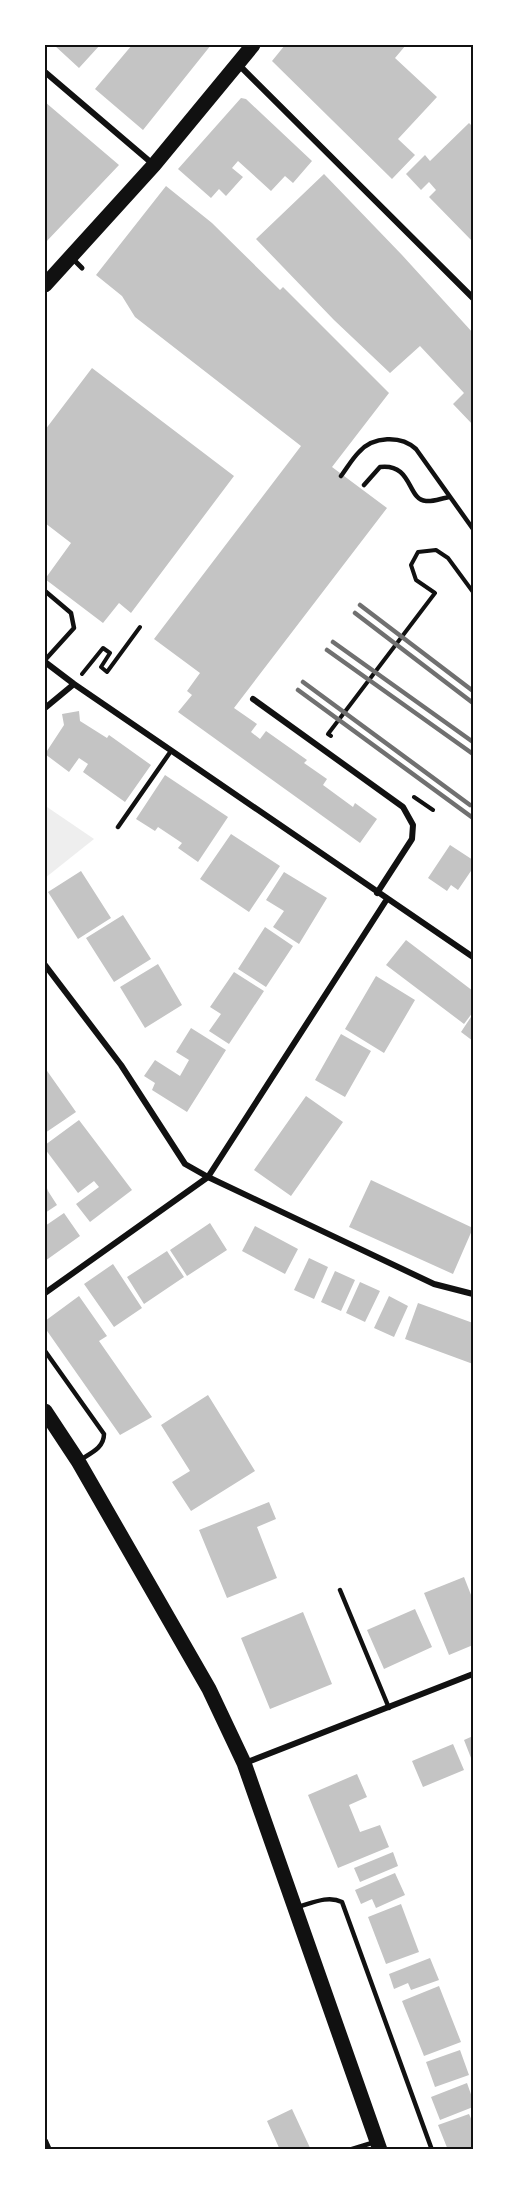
<svg xmlns="http://www.w3.org/2000/svg" width="518" height="2195" font-family="Arial,sans-serif">
  <style>
    .green { fill: #eee }
    .building { fill: #c4c4c4 }
    .lines { fill: none; stroke-linecap: round; stroke-linejoin: round }
    .path { stroke: #111; stroke-width: 4 }
    .service { stroke: #111; stroke-width: 4.5 }
    .pedestrian { stroke: #111; stroke-width: 5 }
    .minor { stroke: #111; stroke-width: 6 }
    .primary { stroke: #111; stroke-width: 15 }
    .rail { stroke: #707070; stroke-width: 4.5 }
    .neatline { fill: none; stroke: #111; stroke-width: 2 }
  </style>
  <rect width="100%" height="100%" fill="#fff"/>
  <!-- green -->
  <path class="green" d="M47 807 94 839 45 878V808Z"/>
  <!-- building -->
  <path class="building" d="M54 45H100L79 68Z
    M132 45H211L143 130 95 89Z
    M285 45H406L395 58 437 97 398 139 415 155 392 179 272 61Z
    M241 98 246 99 312 161 293 183 285 176 271 191 238 161 232 168 243 177 226 196 219 189 211 198 178 169Z
    M45 102 119 165 45 243Z
    M469 123 473 127V242L429 197 436 190 429 182 421 190 406 174 425 155 430 161Z
    M324 174 402 255 473 333V425L453 404 464 393 420 346 390 373 334 320 256 239Z
    M166 186 212 223 280 290 283 287 389 393 332 467 387 508 234 708 257 724 251 732 260 739 266 731 307 760 304 763 327 779 323 785 353 807 355 803 377 819 360 843 178 712 192 695 187 691 200 673 154 639 301 446 135 317 122 296 96 275Z
    M92 368 234 476 131 613 119 603 103 623 45 579 71 543 45 523V430Z
    M79 711 80 721 107 738 109 735 151 765 125 802 83 772 88 764 79 758 69 772 45 754 64 725 62 714Z
    M165 775 228 817 198 862 178 848 182 843 158 827 155 831 136 819Z
    M231 834 280 866 249 912 200 879Z
    M450 845 473 860V868L458 890 451 885 447 891 428 878Z
    M81 871 111 918 78 939 48 892Z
    M284 872 327 898 299 944 273 927 284 911 266 900Z
    M123 915 151 959 114 982 86 938Z
    M265 927 293 946 266 987 238 969Z
    M406 940 473 991V1012L464 1024 386 965Z
    M158 964 182 1005 145 1028 120 987Z
    M234 972 264 991 229 1044 209 1031 221 1014 210 1007Z
    M376 976 415 1000 384 1053 345 1029Z
    M473 1014V1041L461 1032Z
    M191 1028 226 1050 187 1112 152 1090 155 1083 144 1076 155 1060 180 1076 189 1060 176 1052Z
    M341 1034 371 1051 345 1097 315 1080Z
    M45 1068 76 1112 45 1133Z
    M306 1096 343 1122 291 1196 254 1170Z
    M79 1120 132 1190 90 1222 76 1204 99 1187 94 1181 78 1193 45 1149V1145Z
    M371 1180 473 1228 453 1274 349 1227Z
    M45 1183 48 1191 57 1205 45 1213Z
    M64 1213 80 1236 45 1261V1226Z
    M210 1223 227 1250 187 1276 170 1250Z
    M255 1226 298 1249 285 1274 242 1251Z
    M167 1251 184 1277 144 1304 127 1277Z
    M309 1258 328 1267 314 1299 294 1290Z
    M113 1264 142 1308 114 1327 84 1284Z
    M335 1271 355 1280 341 1311 321 1302Z
    M360 1282 380 1291 365 1322 346 1313Z
    M79 1296 107 1336 99 1341 152 1417 120 1435 45 1328V1321Z
    M389 1296 408 1306 394 1337 374 1328Z
    M418 1303 473 1323V1364L405 1339Z
    M208 1395 255 1471 191 1511 172 1482 190 1471 161 1425Z
    M269 1502 276 1519 257 1527 277 1578 227 1598 199 1530Z
    M464 1577 473 1600V1645L449 1655 424 1593Z
    M415 1609 432 1647 384 1669 367 1630Z
    M303 1612 332 1684 270 1709 241 1638Z
    M473 1736V1763L464 1740Z
    M453 1744 464 1770 423 1787 412 1761Z
    M357 1774 367 1797 349 1805 360 1832 380 1825 389 1847 338 1868 308 1795Z
    M393 1852 398 1866 360 1882 354 1868Z
    M395 1873 405 1895 376 1908 372 1899 361 1904 355 1890Z
    M401 1904 419 1952 386 1964 368 1917Z
    M430 1958 439 1980 411 1990 408 1983 394 1989 389 1974Z
    M439 1986 461 2042 424 2056 402 2001Z
    M460 2050 469 2075 435 2087 426 2062Z
    M467 2083 473 2100V2107L440 2120 431 2097Z
    M292 2109 311 2150H280L267 2121Z
    M469 2114 473 2123V2150H448L438 2125Z"/>
  <g class="lines">
    <!-- path -->
    <path class="path" d="M82 674 103 648 110 653 101 667 107 672 140 627
      M331 736 328 734 435 593 416 580 411 565 418 552 436 550 448 558 473 592
      M414 797 433 810"/>
    <!-- service -->
    <path class="service" d="M341 476C347 468 352 459 359 452 373 436 401 435 416 449L473 529
      M364 485 380 467C413 463 407 500 426 501 433 502 442 498 450 497
      M45 591 71 613 74 628 45 660
      M118 827 171 751
      M45 1351 104 1434C104 1448 91 1453 80 1460
      M340 1590 389 1708
      M298 1907C312 1903 328 1895 342 1902L432 2150
      M349 2150 375 2142"/>
    <!-- pedestrian -->
    <path class="pedestrian" d="M73 259 82 268"/>
    <!-- minor -->
    <path class="minor" d="M238 64 473 298
      M45 72 154 165
      M45 662 74 684 473 957
      M253 699 403 807 413 825 412 839 377 893
      M45 708 74 684
      M45 965 121 1065 185 1164 208 1177 434 1284 473 1294
      M45 1293 208 1177 387 899
      M245 1763 473 1674
      M45 2141 49 2150"/>
    <!-- primary -->
    <path class="primary" d="M45 285 154 165 253 45
      M45 1411 78 1461 209 1689 244 1763 380 2150"/>
    <!-- rail -->
    <path class="rail" d="M360 605 473 691
      M355 613 473 703
      M333 642 473 742
      M327 650 473 754
      M303 682 470 805
      M298 690 473 818"/>
  </g>
  <!-- border -->
  <rect width="518" height="2195" fill="none" stroke="#ffffff" stroke-width="93"/>
  <rect x="46" y="46" width="426" height="2102" class="neatline"/>
</svg>
